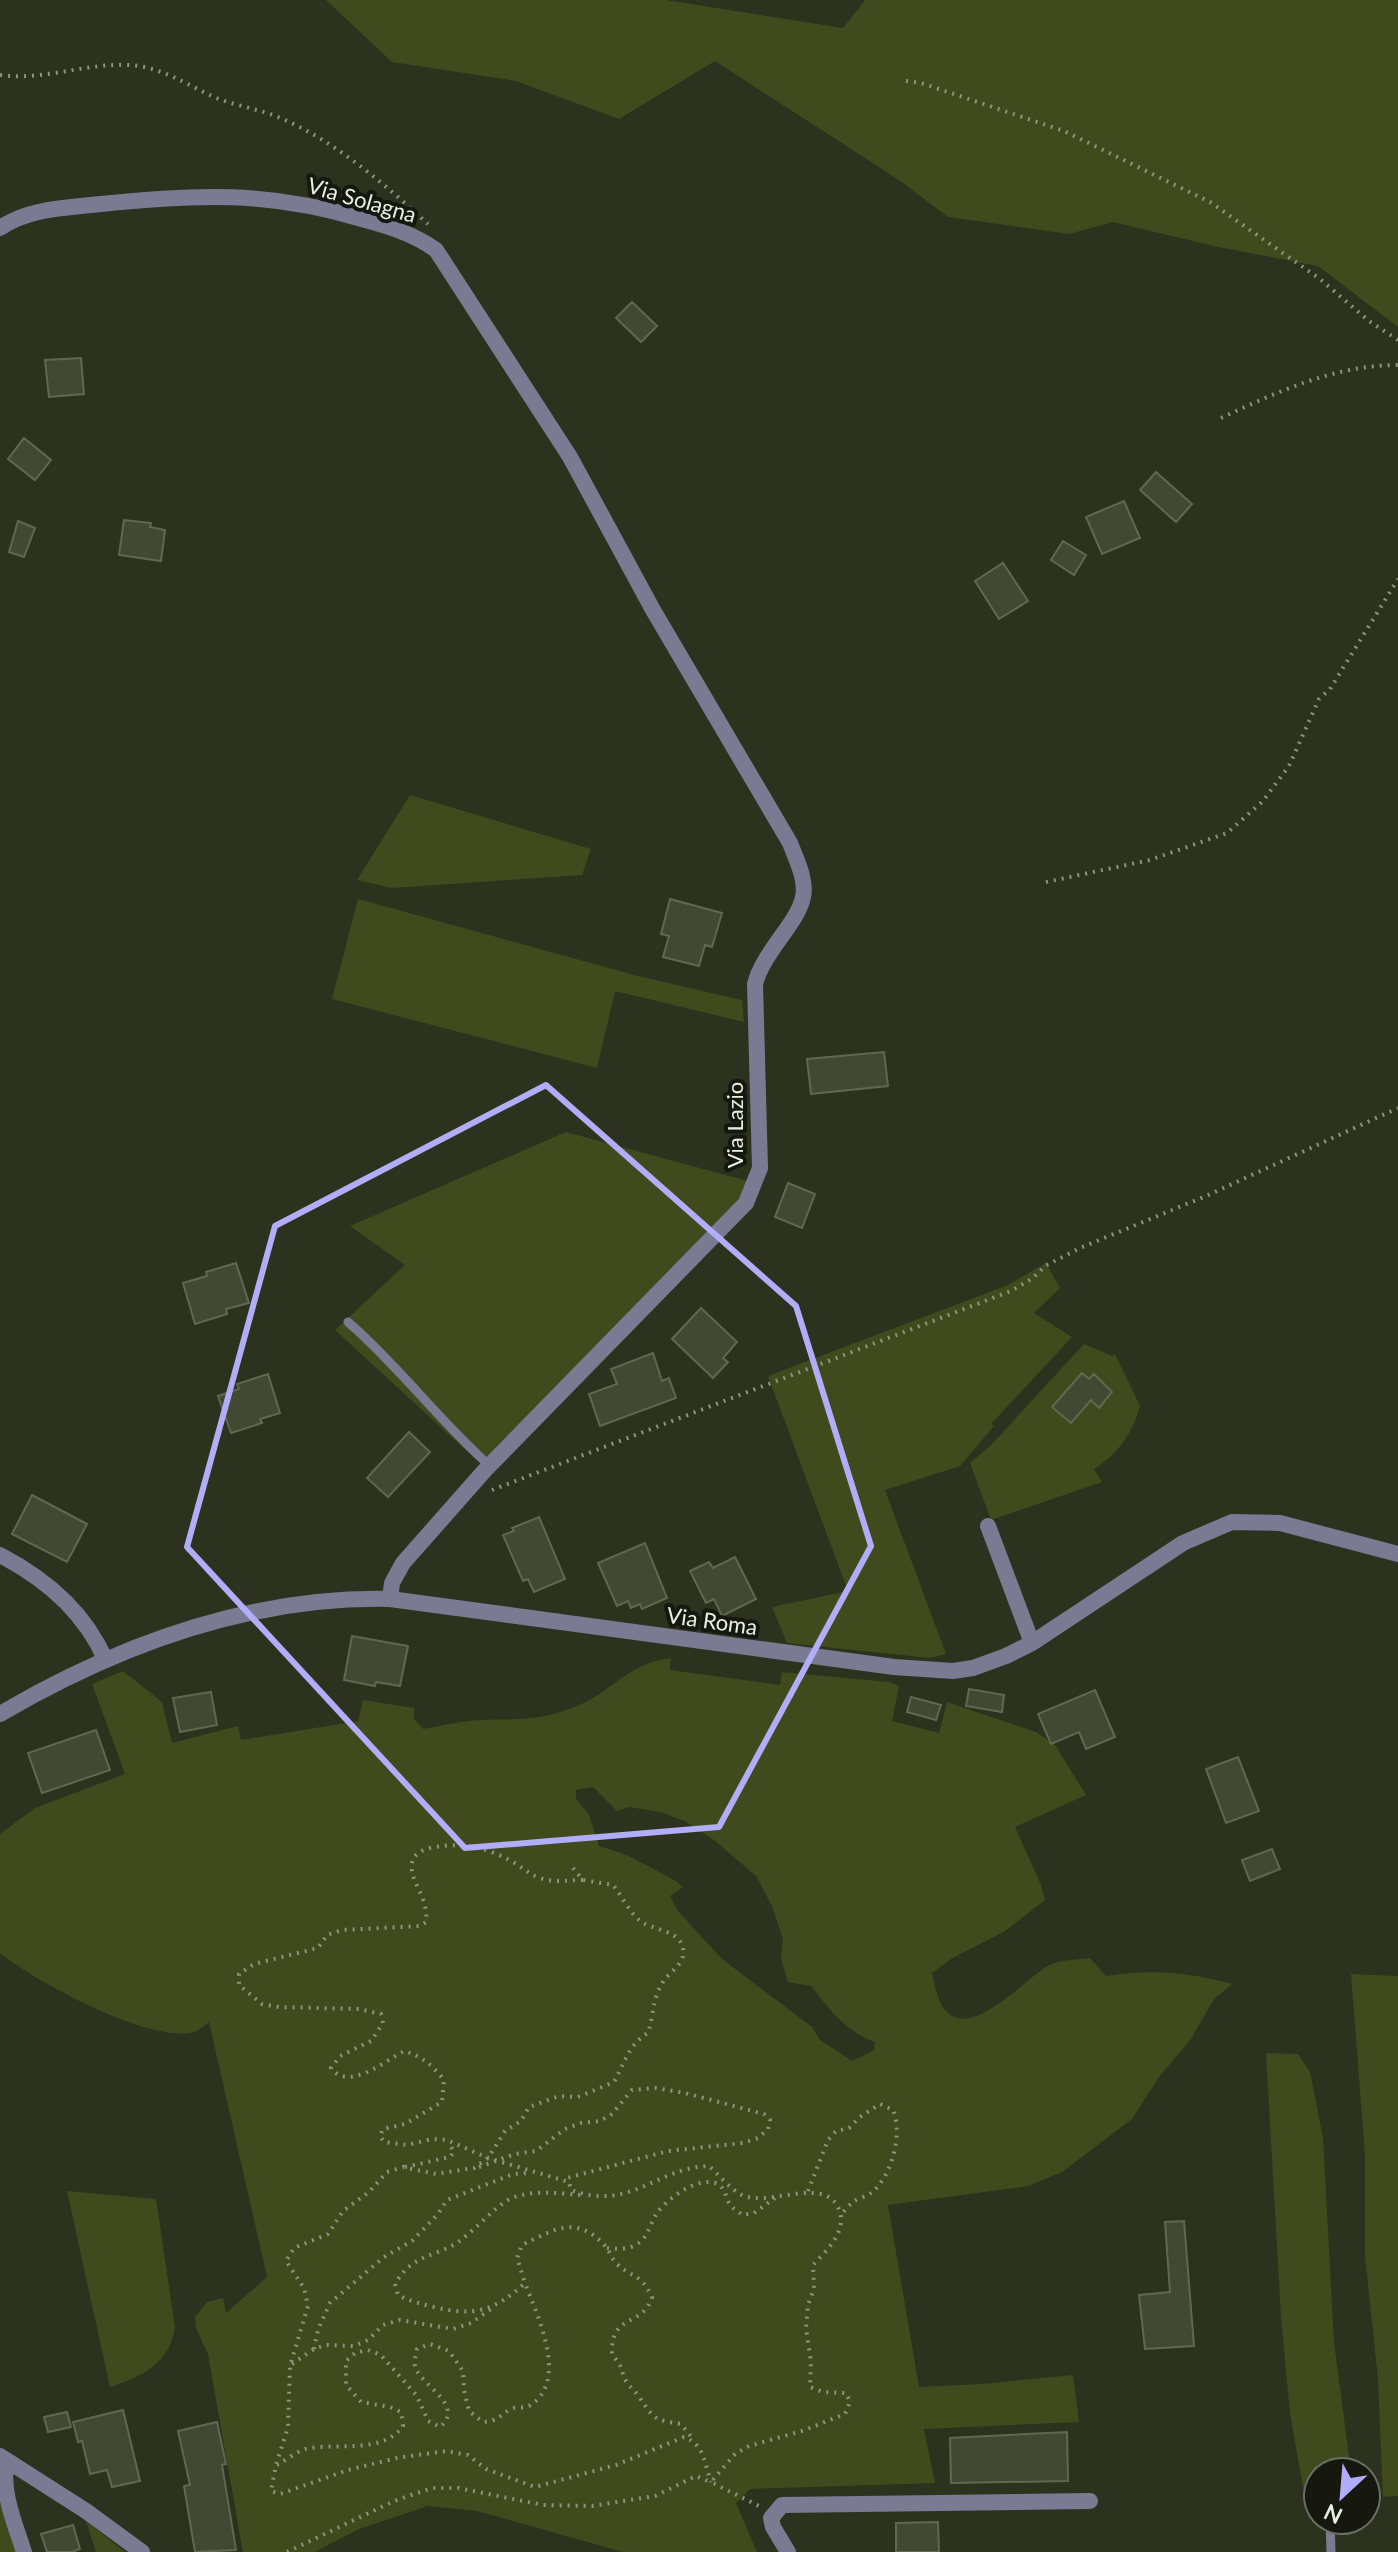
<svg xmlns="http://www.w3.org/2000/svg" width="1398" height="2552" font-family="Lato,sans-serif">
  <style>
    .green { fill: #414a1c; fill-rule: evenodd }
    .building { fill: #434833; stroke: #626751; stroke-width: 2 }
    .lines { fill: none; stroke-linecap: round; stroke-linejoin: round }
    .path { stroke: #8e9382; stroke-width: 4; stroke-dasharray: 2 6; stroke-linecap: butt }
    .service { stroke: #7a7a93; stroke-width: 9 }
    .minor { stroke: #7a7a93; stroke-width: 16 }
    .marked { fill: none; stroke: #b2adf9; stroke-width: 6; stroke-linejoin: round }
    .labels { text-anchor: middle; stroke-width: 8; stroke-linejoin: round; paint-order: stroke }
    .street-label { font-size: 22px; fill: #ebefe2; stroke: #161810 }
  </style>
  <rect width="100%" height="100%" fill="#2d321e"/>
  <!-- green -->
  <path class="green" d="M326 0H666L843 28 865 0H1398V327L1318 266 1218 247 1113 222 1069 234 948 217 899 180 715 61 619 119 516 81 392 62Z
    M410 795 591 849 582 875 392 888 357 880Z
    M358 899 638 976 742 1000 744 1022 615 991 597 1068 332 999Z
    M566 1132 748 1181 739 1204 483 1466 335 1330 405 1265 350 1226Z
    M1046 1263 1060 1288 1034 1313 1072 1337 991 1424 994 1426 960 1466 885 1490 946 1654 930 1658 787 1643 772 1607 848 1591 768 1376 1008 1285Z
    M1084 1344 1112 1356 1115 1354 1140 1406C1132 1434 1118 1454 1094 1469L1102 1482 991 1520 970 1463 991 1445Z
    M671 1658 670 1670 780 1685 782 1672 889 1682 899 1686 892 1721 939 1733 947 1702 1036 1732 1055 1745 1086 1795 1015 1827 1041 1885 1045 1900 1005 1931 951 1959 932 1973C935 1986 938 2004 948 2013 974 2037 1026 1978 1048 1966 1059 1959 1078 1960 1090 1958L1106 1976C1152 1969 1187 1972 1232 1984L1214 1999 1191 2039 1159 2077 1132 2119 1062 2172 1029 2186 888 2205 919 2387 981 2384 1073 2375 1079 2422 924 2429 935 2483 750 2489 736 2503 757 2552H623L477 2511 428 2506 359 2529 315 2552H243L208 2354 196 2328 195 2317 207 2302 223 2298 226 2313 267 2277 209 2022C205 2025 198 2031 194 2032 149 2044 35 1981 0 1953V1834L35 1808 125 1774 92 1684 123 1671 162 1702 172 1743 238 1726 241 1740 358 1721 363 1700 414 1708V1719L423 1729C441 1726 461 1721 479 1720 514 1719 544 1721 577 1706 613 1691 628 1663 671 1658ZM593 1787 617 1811 629 1807 660 1812 685 1821 714 1840 756 1876 772 1906 783 1939 781 1959 788 1982 811 1986C829 2009 846 2032 875 2042L874 2050 852 2061 820 2040 812 2027 722 1959 678 1911 670 1896 683 1887 676 1881 627 1855 599 1846 589 1815 576 1799V1790Z
    M1351 1974 1398 1976V2496L1383 2497 1378 2379 1365 2256V2155Z
    M1266 2053 1298 2054 1310 2072 1323 2138 1334 2342 1351 2472H1318V2498H1305L1290 2414 1281 2317Z
    M67 2191 156 2199 175 2327C170 2363 142 2377 110 2387Z
    M0 2502 16 2552H0Z
    M86 2521 125 2552H96Z"/>
  <!-- building -->
  <path class="building" d="M632 302 657 326 641 342 616 318Z
    M81 358 84 394 49 397 45 360Z
    M24 438 51 460 35 480 8 459Z
    M1156 472 1192 504 1176 522 1140 490Z
    M1124 501 1140 538 1102 554 1086 517Z
    M124 520 151 523 150 527 165 530 161 561 119 555Z
    M18 521 35 528 24 557 9 552Z
    M1063 541 1086 555 1074 575 1051 560Z
    M1003 563 1028 601 999 619 975 581Z
    M670 899 722 913 712 947 705 945 699 966 663 957 669 936 661 934Z
    M884 1052 888 1086 811 1094 807 1059Z
    M788 1183 815 1194 802 1228 775 1217Z
    M236 1263 249 1303 226 1309 227 1314 195 1324 183 1283 207 1276 206 1272Z
    M701 1308 737 1342 723 1358 728 1362 713 1378 672 1339Z
    M653 1353 662 1381 669 1378 676 1398 600 1426 589 1394 617 1384 611 1369Z
    M1082 1373 1089 1379 1094 1374 1112 1392 1099 1408 1091 1400 1071 1423 1052 1407Z
    M268 1374 280 1413 260 1419 262 1423 231 1433 218 1396 239 1389 237 1384Z
    M409 1432 430 1452 388 1497 367 1478Z
    M32 1495 87 1524 67 1562 12 1534Z
    M539 1517 565 1579 534 1592 528 1579 523 1581 503 1535 514 1531 512 1528Z
    M645 1543 667 1598 642 1609 640 1604 631 1608 628 1601 617 1606 598 1563Z
    M735 1557 756 1599 722 1616 714 1599 706 1603 690 1571 709 1562 713 1568Z
    M352 1636 408 1646 400 1686 376 1682 375 1686 344 1680Z
    M969 1689 1004 1695 1002 1712 966 1706Z
    M1095 1690 1115 1737 1086 1749 1079 1732 1051 1744 1038 1714Z
    M211 1692 217 1725 180 1732 173 1698Z
    M911 1697 941 1705 936 1720 907 1712Z
    M96 1730 110 1770 42 1793 28 1753Z
    M1238 1757 1259 1811 1226 1823 1206 1769Z
    M1272 1849 1280 1869 1250 1881 1242 1860Z
    M1184 2221 1194 2346 1145 2349 1139 2295 1170 2292 1165 2222Z
    M123 2410 140 2481 112 2487 107 2470 90 2474 82 2441 78 2442 73 2422Z
    M67 2412 71 2427 48 2432 44 2417Z
    M217 2422 226 2464 222 2465 236 2550 195 2552 184 2486 190 2485 178 2431Z
    M1067 2432 1068 2481 951 2483 950 2438Z
    M938 2522 939 2552H896V2523Z
    M73 2525 80 2549 72 2552H47L41 2534Z"/>
  <g class="lines">
    <!-- path -->
    <path class="path" d="M0 75C45 81 84 63 128 65 159 66 186 84 214 97 233 105 253 108 273 115 332 138 382 182 428 224
      M906 81 921 83 1064 131 1210 202 1320 279 1369 321 1398 340
      M1221 418C1277 392 1335 365 1398 365
      M1046 882 1150 860 1227 833 1263 801 1289 766 1319 699 1330 689 1398 579
      M492 1490 1011 1291 1033 1278 1045 1266 1080 1248 1206 1196 1398 1108
      M573 1868 583 1880 613 1885C622 1896 628 1910 639 1920 651 1931 687 1929 683 1956 681 1965 670 1973 664 1980 651 2001 655 2011 648 2033 629 2044 624 2064 614 2082L578 2097 559 2096 529 2107 521 2121 505 2131 488 2158 474 2168 436 2174 403 2167 387 2172 369 2192 343 2211 328 2234 294 2248 286 2261 304 2288 308 2306 290 2366 288 2427 276 2465 271 2491 280 2494 348 2470 397 2458 446 2451 468 2455 486 2469 535 2487 616 2465 684 2437C705 2445 704 2463 711 2482
      M583 1880C568 1880 554 1883 540 1878 529 1874 523 1868 513 1862 488 1848 464 1842 436 1847 426 1848 414 1852 412 1863 409 1882 429 1896 426 1922L420 1926 342 1930 327 1935 318 1948 254 1964 239 1974V1985L262 2004 279 2007 359 2009 381 2014 383 2023 371 2041 340 2056 331 2068C348 2092 385 2061 404 2051 422 2056 433 2066 444 2080L442 2102 405 2124 383 2129 380 2136 384 2142 407 2145 432 2139 447 2140 488 2158 569 2182 571 2190C630 2212 658 2167 709 2166 719 2175 730 2189 742 2195 769 2208 828 2173 840 2212 846 2233 826 2251 813 2265L814 2289 808 2305 806 2328 811 2362 810 2387 823 2392 846 2393 850 2402 845 2414 802 2431 749 2446 735 2454 711 2482 761 2507
      M405 2167 450 2157 454 2152 449 2143
      M479 2167 515 2154 536 2151 565 2129 581 2123 600 2121 612 2114 632 2090 655 2088 685 2093 764 2114 770 2120 768 2129 758 2138 743 2143 668 2151 563 2179
      M808 2191 828 2140 836 2131 849 2128 860 2117 880 2104 893 2110C903 2133 892 2177 871 2193 866 2197 859 2198 854 2201 849 2205 844 2211 840 2216
      M580 2195C556 2193 522 2188 502 2204 486 2216 472 2233 455 2244 430 2258 411 2256 395 2284L398 2295C409 2301 421 2304 434 2307 473 2317 495 2311 525 2283L517 2258 522 2245C555 2229 577 2214 606 2247 610 2252 612 2259 616 2263 631 2278 640 2272 652 2297 643 2328 610 2312 612 2355 624 2367 620 2371 627 2383 631 2388 636 2392 640 2398 654 2419 654 2420 681 2424L693 2439
      M607 2248C617 2249 628 2250 637 2244 648 2238 650 2223 657 2213 667 2199 696 2177 715 2183 727 2187 725 2200 732 2207 735 2210 739 2212 742 2215L754 2213 775 2198
      M314 2349 318 2330 330 2303 384 2257 412 2241 438 2214 447 2200 513 2174 528 2173
      M292 2364 314 2349 326 2345 354 2346 368 2340 383 2325 400 2320 453 2329 471 2323 491 2309
      M277 2465C286 2460 296 2452 305 2449 336 2442 382 2455 403 2426L401 2412 390 2407 361 2402 346 2385V2361L355 2353 368 2350 381 2355 417 2396 428 2421 440 2427C465 2406 423 2386 416 2369 413 2362 416 2356 417 2349L430 2344 449 2351 463 2371 464 2390 469 2411 483 2422C499 2421 499 2415 511 2409 517 2406 523 2409 529 2406 570 2382 537 2315 525 2283
      M287 2552 394 2501 432 2488H458L543 2505 592 2506 655 2496 696 2476 710 2482"/>
    <!-- service -->
    <path class="service" d="M348 1322C399 1366 439 1421 490 1466
      M1330 2520 1331 2552"/>
    <!-- minor -->
    <path class="minor" d="M0 228C29 208 66 208 101 204 197 194 268 191 362 219 388 226 414 234 436 250L570 457 653 610 790 843C796 859 807 880 803 897 798 923 763 952 755 984L760 1168 746 1203 486 1469 403 1563 392 1583 390 1599
      M988 1526 1032 1643
      M0 1555C46 1579 84 1611 105 1659
      M0 1714C118 1645 251 1596 390 1599L894 1667 953 1671 973 1668 1006 1656 1032 1643 1183 1543 1232 1522 1280 1523 1398 1554
      M0 2456 86 2511 142 2552
      M7 2461C0 2490 15 2524 24 2552
      M788 2552 773 2527 771 2518 782 2505 1090 2501"/>
  </g>
  <!-- marked area -->
  <path class="marked" d="M546 1085 796 1306 871 1546 719 1827 465 1848 187 1547 275 1226Z"/>
  <g class="labels">
    <!-- street labels -->
    <g class="street-label">
      <text transform="translate(362 200) rotate(16)" y="8">Via Solagna</text>
      <text transform="translate(735 1125) rotate(-90)" y="8">Via Lazio</text>
      <text transform="translate(712 1621) rotate(8)" y="8">Via Roma</text>
    </g>
  </g>
  <!-- north arrow -->
  <g transform="translate(1342 2496) rotate(206)"><circle r="38" fill="#161810" stroke="#6b6e64" stroke-width="2"/>
  <path d="M0-6L14 30L0 20L-14 30Z" fill="#b2adf9"/>
  <text y="-12" font-size="22" font-weight="bold" text-anchor="middle" fill="#ebefe2">N</text>
  </g>
</svg>
